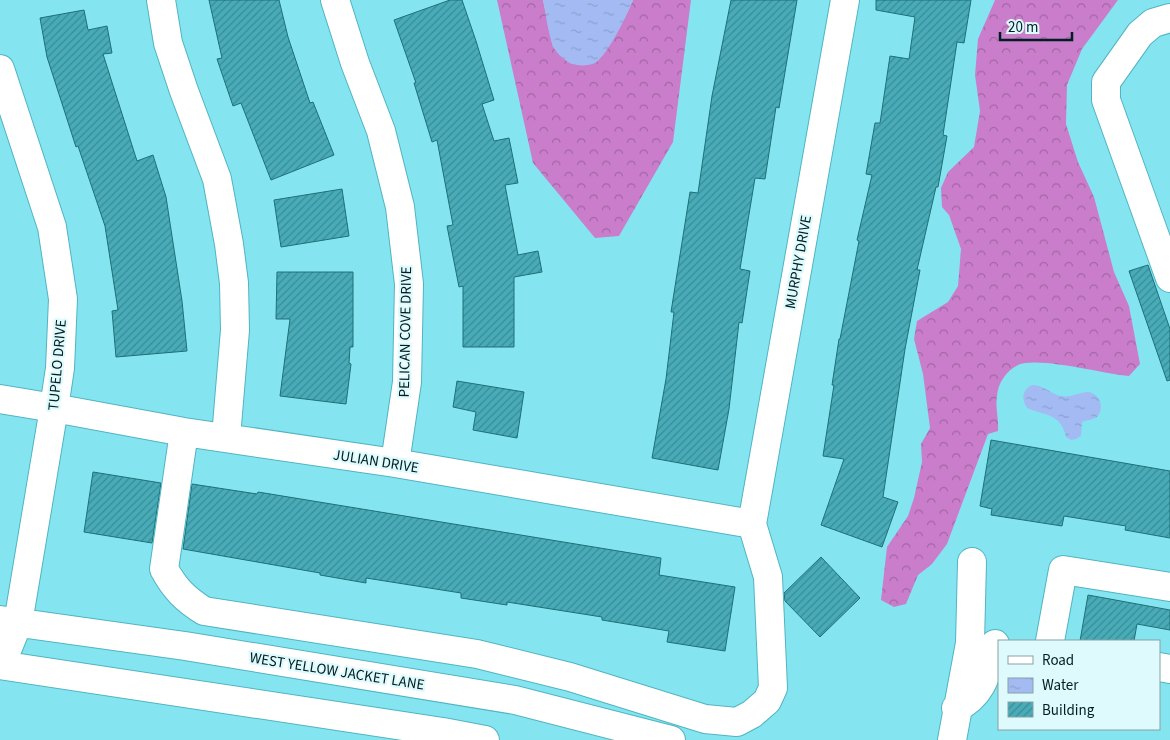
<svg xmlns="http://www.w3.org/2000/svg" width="1170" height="740" font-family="'Source Sans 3',sans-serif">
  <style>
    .forest { fill: url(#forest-crowns) }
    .water { fill: url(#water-ripples) }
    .building { fill: url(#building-hatch); stroke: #206f78 }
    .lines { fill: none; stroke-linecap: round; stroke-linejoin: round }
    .minor-casing { stroke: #52b4c1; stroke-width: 30 }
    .minor { stroke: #fff; stroke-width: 28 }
    .labels { text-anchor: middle; stroke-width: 4.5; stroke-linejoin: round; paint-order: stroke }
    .street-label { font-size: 15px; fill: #001f23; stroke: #dffafd }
  </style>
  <defs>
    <pattern id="forest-crowns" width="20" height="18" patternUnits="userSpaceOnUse" patternTransform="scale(1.25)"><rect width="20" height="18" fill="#ca7dcb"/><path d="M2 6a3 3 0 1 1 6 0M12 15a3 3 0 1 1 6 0" fill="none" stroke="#a266a4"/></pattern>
    <pattern id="water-ripples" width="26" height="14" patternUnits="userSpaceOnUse" patternTransform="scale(1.25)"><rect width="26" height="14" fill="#a3bbf2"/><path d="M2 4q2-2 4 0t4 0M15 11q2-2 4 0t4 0" fill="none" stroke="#8ba0cf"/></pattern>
    <pattern id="building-hatch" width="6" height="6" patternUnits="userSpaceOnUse" patternTransform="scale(1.25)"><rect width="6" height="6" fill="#48acb8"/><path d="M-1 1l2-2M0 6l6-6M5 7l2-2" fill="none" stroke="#3a8b95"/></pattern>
  </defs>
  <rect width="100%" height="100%" fill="#84e5f1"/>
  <!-- forest -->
  <path class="forest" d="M497 0H543L553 47 596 62C612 43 623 23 633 0H691L673 142 619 236 595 238 533 163Z
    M995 0H1118L1082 49 1067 85 1066 124 1078 162 1094 197 1114 272 1129 306 1140 364 1129 376C1104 374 1038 356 1018 365 1006 371 998 383 997 396 995 407 999 419 998 431L988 434 947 544 932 564 918 575 906 604 894 607 881 600 887 547 908 516 914 498 922 462 921 444 930 428 923 374 914 339 917 321 948 302 958 286 961 249 949 215 942 207 941 188 948 172 974 147 980 111 975 75 978 39Z"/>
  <!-- water -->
  <path class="water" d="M543 0H633C627 15 608 55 595 63 589 66 579 66 572 64 565 61 556 53 553 46 548 33 546 14 543 0Z
    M1032 385C1043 384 1050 394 1061 396 1072 398 1081 391 1089 392 1100 394 1105 408 1097 417 1093 420 1087 420 1082 422L1081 436 1076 439 1071 440 1066 437C1061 413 1045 416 1027 408 1021 399 1022 390 1032 385Z"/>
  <!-- building -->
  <path class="building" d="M209 0H279L288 37 310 103 313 102 334 155 271 180 241 103 233 106 217 59 222 58Z
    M450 0H462L476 41 494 100 482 104 494 141 509 138 518 183 505 185 518 255 538 251 542 272 514 277V347H463V286L459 287 447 226 453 225 437 140 432 142 414 83H416L394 20Z
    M731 0H797L779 108 776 107 765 179 755 178 740 269 750 271 742 323 739 322 729 409 718 470 652 458 666 379 674 312H671L690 192 698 193 712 96Z
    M876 0H971L964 43 957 42 943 135 947 136 938 187H936L917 270H920L905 349 883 497 898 502 882 547 821 525 844 459 823 456 834 385H832L839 339H840L859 241 857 240 872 175 866 174 875 123H880L890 56 909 59 915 17 876 10Z
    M84 10 88 30 107 26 112 53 103 54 137 161 153 155 166 197 182 301 187 351 116 357 112 311 118 310 105 226 78 146 76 147 47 57 40 18Z
    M342 189 349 236 281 247 274 200Z
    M1148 265 1170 329V380L1167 381 1129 271Z
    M277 272H353V347H350L349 363 351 364 346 404 280 396 290 319H276Z
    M457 381 524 392 517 438 473 430 476 412 453 407Z
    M991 440 1170 471V538L1125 530 1126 526 1064 516 1062 526 991 515 992 509 980 506Z
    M93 472 161 483 152 543 84 532Z
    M192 484 257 494 258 492 661 558 659 575 735 587 725 651 667 642 669 631 602 620V617L507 602V605L461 598V593L366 578V583L320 575V573L183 549Z
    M821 557 860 598 820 637 785 601 784 593Z
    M1088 595 1170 610V630L1137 624 1134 641H1080Z"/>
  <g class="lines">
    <defs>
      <path id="minor" d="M161 0 168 43 184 91 217 179 229 244 234 283 235 330 226 437
        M335 0 355 63 381 131 400 207 409 284 407 382 395 463
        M1170 18 1153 23 1140 34 1106 82V100L1170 278
        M0 69 52 227 63 299 60 368 54 408 18 623 1 665
        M0 399 54 408 184 432 395 463 752 524
        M184 432 164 569C175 589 185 599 204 611L477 654 570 677 705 719 737 722 752 714 767 701 773 688 768 577 752 524 845 0
        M0 620 185 646 515 700 671 740
        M1050 641 1063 570 1170 587
        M0 665 443 732 485 740
        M1159 667 1170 669
        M956 708C984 695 987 671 995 644
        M952 740 970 643 972 562"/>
    </defs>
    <!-- minor casing -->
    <use href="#minor" class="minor-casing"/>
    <!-- minor -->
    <use href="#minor" class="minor"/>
  </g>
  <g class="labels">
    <!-- street labels -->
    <g class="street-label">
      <text transform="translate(798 262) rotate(-80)" y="5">MURPHY DRIVE</text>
      <text transform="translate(405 332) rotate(-89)" y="5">PELICAN COVE DRIVE</text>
      <text transform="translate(57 365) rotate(-85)" y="5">TUPELO DRIVE</text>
      <text transform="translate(376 461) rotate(9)" y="5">JULIAN DRIVE</text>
      <text transform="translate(337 671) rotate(9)" y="5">WEST YELLOW JACKET LANE</text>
    </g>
  </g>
  <!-- legend -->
  <rect x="998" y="640" width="162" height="90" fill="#dffafd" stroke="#86a2a6"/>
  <rect x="1008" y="656" width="25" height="8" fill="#ffffff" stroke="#86a2a6"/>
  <text x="1042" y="665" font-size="15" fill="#001f23">Road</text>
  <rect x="1008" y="678" width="25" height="15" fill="url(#water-ripples)" stroke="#86a2a6"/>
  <text x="1042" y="690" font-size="15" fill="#001f23">Water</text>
  <rect x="1008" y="702" width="25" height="15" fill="url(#building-hatch)" stroke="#86a2a6"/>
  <text x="1042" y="715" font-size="15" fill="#001f23">Building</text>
  <!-- scale -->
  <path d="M1000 32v8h72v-8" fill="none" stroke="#001f23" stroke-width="2.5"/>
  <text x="1008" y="32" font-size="15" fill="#001f23" stroke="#dffafd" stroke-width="4" paint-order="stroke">20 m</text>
</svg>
